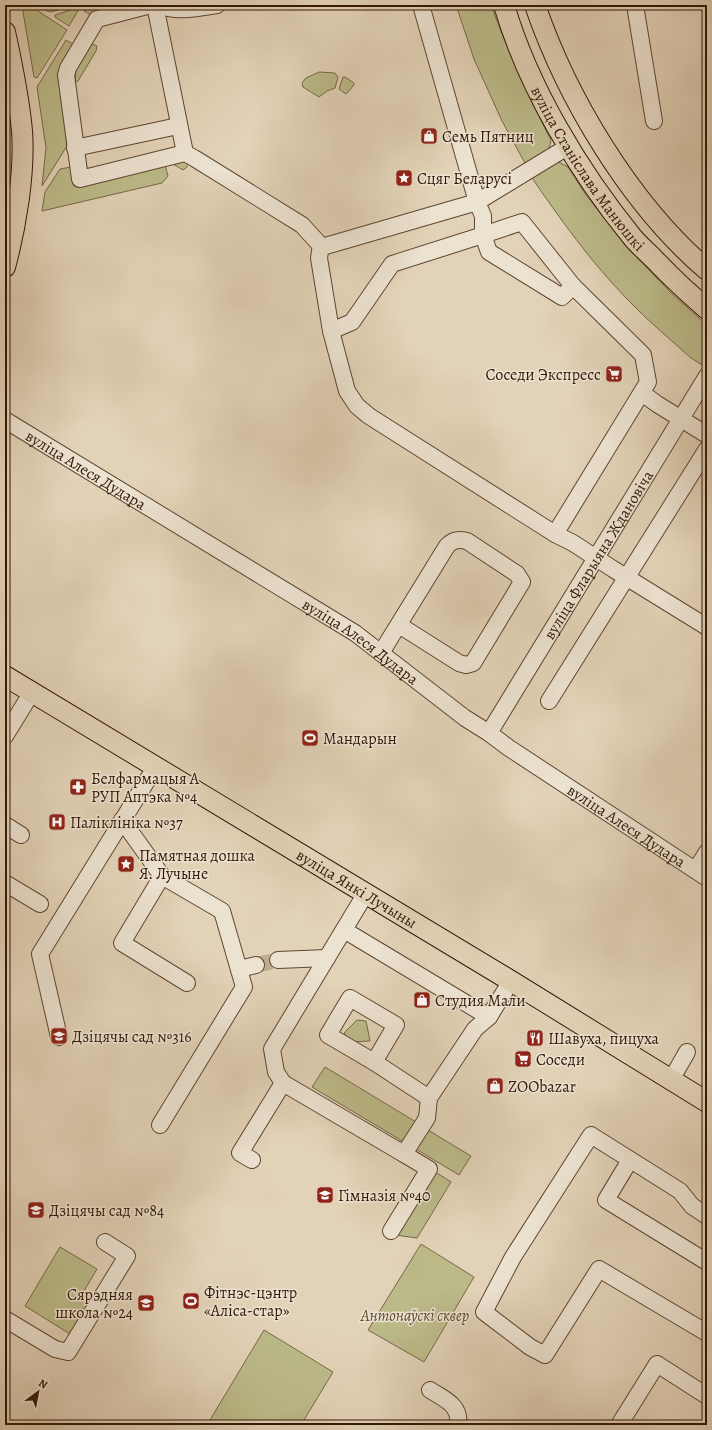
<svg xmlns="http://www.w3.org/2000/svg" width="712" height="1430" font-family="Alegreya,serif">
  <style>
    .green { fill: #bcba89; stroke: #786848 }
    .lines { fill: none; stroke-linecap: round; stroke-linejoin: round }
    .minor-tunnel { stroke: #bfad94; stroke-width: 16; stroke-dasharray: 16 8; stroke-linecap: butt }
    .minor-casing { stroke: #5f4632; stroke-width: 18 }
    .major-casing { stroke: #331706; stroke-width: 22 }
    .minor { stroke: #ece2d0; stroke-width: 16 }
    .major { stroke: #e2d2b7; stroke-width: 20 }
    .labels { text-anchor: middle; stroke-width: 3; stroke-linejoin: round; paint-order: stroke }
    .poi-label { font-size: 16px; fill: #331706; stroke: #ece2d0; text-anchor: start }
    .street-label { font-size: 16px; fill: #331706; stroke: #ece2d0 }
    .park-label { font-size: 16px; font-style: italic; fill: #5c482d; stroke: #ece2d0 }
  </style>
  <rect width="100%" height="100%" fill="#e2d2b7"/>
  <filter id="stains"><feTurbulence type="fractalNoise" baseFrequency=".005" numOctaves="4"/><feColorMatrix values="0 0 0 0 .2 0 0 0 0 .09 0 0 0 0 .02 0 0 0 .5 -.17"/></filter>
  <radialGradient id="worn" r=".72"><stop offset=".6" stop-color="#630" stop-opacity="0"/><stop offset="1" stop-color="#630" stop-opacity=".3"/></radialGradient>
  <!-- green -->
  <path class="green" d="M29 5 67 30 37 78 34 77 23 12 24 6Z
    M38 5H73L51 12 47 11Z
    M88 5H95L97 13 91 15 84 11Z
    M456 5H491C508 51 528 96 551 140 550 154 537 158 526 165L502 121 474 59Z
    M80 7 69 26 55 17V15Z
    M66 40 73 44 59 74 67 146 42 186 46 148 37 87Z
    M92 44 97 46 96 51 78 81 75 82 76 68Z
    M319 72 335 73 338 77 335 88 327 91 319 97 303 87 302 83 306 78Z
    M343 77H345L354 83V85L346 94 339 89Z
    M172 159H191L186 168 183 170 173 164Z
    M555 160 568 167 586 195 627 247 674 296 707 325V355L702 365 691 358C670 339 648 321 628 300 591 262 560 219 530 175Z
    M164 161 168 176 162 183 42 211 45 192 60 169 71 167 74 186 146 168Z
    M357 1020 366 1021 370 1041 350 1042 344 1033Z
    M325 1067 421 1125 409 1145 312 1087Z
    M423 1127 471 1156 459 1175 411 1146Z
    M434 1171 451 1182 417 1238 395 1235Z
    M421 1244 474 1277 424 1362 368 1330Z
    M60 1247 97 1269 84 1291 93 1296 70 1334 25 1306Z
    M264 1330 333 1372 301 1425H207Z"/>
  <g class="lines">
    <!-- minor-tunnel -->
    <path class="minor-tunnel" d="M256 965 278 960"/>
    <defs>
      <g id="minor">
        <path d="M151 5 97 19 68 68 66 75 80 179 185 153 194 158 302 225 322 247"/>
        <path d="M155 5 185 153"/>
        <path d="M158 5C177 13 197 8 217 5"/>
        <path d="M421 5 477 202 483 216V235L522 222 573 286 643 355 648 382 555 534"/>
        <path d="M635 5 654 121"/>
        <path d="M75 148 178 126"/>
        <path d="M322 247 320 251 319 258 331 331 347 391 357 406 369 416 555 534 573 543 613 569 707 627"/>
        <path d="M322 247 477 202 569 146"/>
        <path d="M331 331 352 322 392 264 483 235 489 252 562 297 573 286"/>
        <path d="M642 393 657 404 707 435"/>
        <path id="s1" d="M5 420 355 633 465 718 489 733 509 748 707 878"/>
        <path d="M381 653 447 546C453 540 458 539 467 541L517 574 522 582 473 663 466 665 459 663 399 625"/>
        <path d="M549 701 707 449"/>
        <path id="s2" d="M489 733 707 376"/>
        <path d="M5 736 32 692"/>
        <path d="M122 820 162 876 222 911 244 987 160 1125"/>
        <path d="M5 825 21 835"/>
        <path d="M696 870 707 852"/>
        <path d="M162 876 122 943 187 983"/>
        <path d="M5 883 40 904"/>
        <path d="M344 930 489 1017"/>
        <path d="M278 960 327 958"/>
        <path d="M239 969 256 965"/>
        <path d="M350 998 396 1025 374 1062 328 1035Z"/>
        <path d="M59 1037 40 954 156 766"/>
        <path d="M374 1062 429 1098"/>
        <path d="M671 1080 687 1052"/>
        <path d="M283 1083 404 1154"/>
        <path d="M252 1160 240 1153 283 1083 276 1072 272 1049 366 893"/>
        <path d="M630 1160 606 1200 707 1262"/>
        <path d="M707 1216 692 1206 680 1191 591 1135 513 1257 484 1312 530 1347 545 1355 599 1269 707 1333"/>
        <path d="M391 1231 429 1169 404 1154 427 1118 429 1098 475 1029 489 1017 511 981"/>
        <path d="M5 1319 55 1349 68 1352 127 1256 105 1242"/>
        <path d="M430 1390C444 1399 461 1405 458 1425"/>
        <path d="M619 1425 657 1364 707 1396"/>
      </g>
      <g id="major">
        <path id="s3" d="M504 5C528 87 579 172 633 238 639 245 647 252 654 259 671 277 688 293 707 309"/>
        <path d="M535 5C567 99 631 205 707 270"/>
        <path d="M5 32C12 64 19 97 22 131 25 172 16 227 5 267"/>
        <path id="s4" d="M5 676 511 981 707 1102"/>
      </g>
    </defs>
    <!-- minor casing -->
    <use href="#minor" class="minor-casing"/>
    <!-- major casing -->
    <use href="#major" class="major-casing"/>
    <!-- minor -->
    <use href="#minor" class="minor"/>
    <!-- major -->
    <use href="#major" class="major"/>
  </g>
  <!-- icons -->
  <defs>
    <symbol id="shop-square" viewBox="-11 -11 22 22"><rect x="-9" y="-9" width="18" height="18" rx="4" fill="#8f2418" stroke="#ece2d0"/><path d="M-5-2.5h2.3a2.7 3.5 0 0 1 5.4 0H5L5.5 6h-11ZM-1.5-2.5h3a1.5 2.3 0 0 0-3 0Z" fill="#fff"/></symbol>
    <symbol id="sight-square" viewBox="-11 -11 22 22"><rect x="-9" y="-9" width="18" height="18" rx="4" fill="#8f2418" stroke="#ece2d0"/><path d="M0-6L1.8-2.2L6-1.7L2.9 1.2L3.7 5.4L0 3.3L-3.7 5.4L-2.9 1.2L-6-1.7L-1.8-2.2Z" fill="#fff"/></symbol>
    <symbol id="supermarket-square" viewBox="-11 -11 22 22"><rect x="-9" y="-9" width="18" height="18" rx="4" fill="#8f2418" stroke="#ece2d0"/><path d="M-6-5.5h2.5l.6 2H6L4.5 2H-2.5L-4.4-4H-6ZM-1.5 3.2a1.3 1.3 0 1 0 .1 0ZM3 3.2a1.3 1.3 0 1 0 .1 0Z" fill="#fff"/></symbol>
    <symbol id="stadium-square" viewBox="-11 -11 22 22"><rect x="-9" y="-9" width="18" height="18" rx="4" fill="#8f2418" stroke="#ece2d0"/><path d="M0-5a6.5 5 0 1 0 0 10a6.5 5 0 1 0 0-10ZM-3.5-1.8h7v3.6h-7Z" fill="#fff"/></symbol>
    <symbol id="pharmacy-square" viewBox="-11 -11 22 22"><rect x="-9" y="-9" width="18" height="18" rx="4" fill="#8f2418" stroke="#ece2d0"/><path d="M-2-6h4v4h4v4h-4v4h-4v-4h-4v-4h4Z" fill="#fff"/></symbol>
    <symbol id="hospital-square" viewBox="-11 -11 22 22"><rect x="-9" y="-9" width="18" height="18" rx="4" fill="#8f2418" stroke="#ece2d0"/><path d="M-5-5h3v3.5h4V-5h3V5h-3V1.5h-4V5h-3Z" fill="#fff"/></symbol>
    <symbol id="school-square" viewBox="-11 -11 22 22"><rect x="-9" y="-9" width="18" height="18" rx="4" fill="#8f2418" stroke="#ece2d0"/><path d="M0-5L7-2L0 1L-7-2ZM-4 1L0 2.5L4 1V4Q0 6-4 4Z" fill="#fff"/></symbol>
    <symbol id="restaurant-square" viewBox="-11 -11 22 22"><rect x="-9" y="-9" width="18" height="18" rx="4" fill="#8f2418" stroke="#ece2d0"/><path d="M-5-6h1v4h1v-4h1v4h1v-4h1v5L-1.5 .5V6h-2V.5L-5-1ZM5-6V6H3V1.5H1.5Q1.5-4 5-6Z" fill="#fff"/></symbol>
  </defs>
  <g fill-rule="evenodd">
    <use href="#shop-square" x="419" y="126" width="20" height="20"/>
    <use href="#sight-square" x="394" y="168" width="20" height="20"/>
    <use href="#supermarket-square" x="604" y="364" width="20" height="20"/>
    <use href="#stadium-square" x="300" y="728" width="20" height="20"/>
    <use href="#pharmacy-square" x="68" y="777" width="20" height="20"/>
    <use href="#hospital-square" x="47" y="812" width="20" height="20"/>
    <use href="#sight-square" x="116" y="854" width="20" height="20"/>
    <use href="#shop-square" x="412" y="990" width="20" height="20"/>
    <use href="#school-square" x="49" y="1026" width="20" height="20"/>
    <use href="#restaurant-square" x="525" y="1028" width="20" height="20"/>
    <use href="#supermarket-square" x="513" y="1049" width="20" height="20"/>
    <use href="#shop-square" x="485" y="1076" width="20" height="20"/>
    <use href="#school-square" x="315" y="1185" width="20" height="20"/>
    <use href="#school-square" x="26" y="1200" width="20" height="20"/>
    <use href="#stadium-square" x="181" y="1291" width="20" height="20"/>
    <use href="#school-square" x="136" y="1293" width="20" height="20"/>
  </g>
  <g class="labels">
    <!-- poi labels -->
    <g class="poi-label">
      <text x="442" y="142">Семь Пятниц</text>
      <text x="417" y="184">Сцяг Беларусі</text>
      <text x="601" y="380" text-anchor="end">Соседи Экспресс</text>
      <text x="323" y="744">Мандарын</text>
      <text x="91" y="784">Белфармацыя А<tspan x="91" dy="18">РУП Аптэка №4</tspan></text>
      <text x="70" y="828">Паліклініка №37</text>
      <text x="139" y="861">Памятная дошка<tspan x="139" dy="18">Я. Лучыне</tspan></text>
      <text x="435" y="1006">Студия Мали</text>
      <text x="72" y="1042">Дзіцячы сад №316</text>
      <text x="548" y="1044">Шавуха, пицуха</text>
      <text x="536" y="1065">Соседи</text>
      <text x="508" y="1092">ZOObazar</text>
      <text x="338" y="1201">Гімназія №40</text>
      <text x="49" y="1216">Дзіцячы сад №84</text>
      <text x="204" y="1298">Фітнэс-цэнтр<tspan x="204" dy="18">«Аліса-стар»</tspan></text>
      <text x="133" y="1300" text-anchor="end">Сярэдняя<tspan x="133" dy="18">школа №24</tspan></text>
    </g>
    <!-- street labels -->
    <g class="street-label">
      <text dy="6" stroke="none"><textPath href="#s3" startOffset="185">вуліца Станіслава Манюшкі</textPath></text>
      <text dy="6" stroke="none"><textPath href="#s1" startOffset="95">вуліца Алеся Дудара</textPath></text>
      <text dy="6" stroke="none"><textPath href="#s2" startOffset="209">вуліца Фларыяна Ждановіча</textPath></text>
      <text dy="6" stroke="none"><textPath href="#s1" startOffset="419">вуліца Алеся Дудара</textPath></text>
      <text dy="6" stroke="none"><textPath href="#s1" startOffset="743">вуліца Алеся Дудара</textPath></text>
      <text dy="6" stroke="none"><textPath href="#s4" startOffset="411">вуліца Янкі Лучыны</textPath></text>
    </g>
    <!-- park labels -->
    <g class="park-label">
      <text x="415" y="1321">Антонаўскі сквер</text>
    </g>
  </g>
  <!-- margin -->
  <rect width="712" height="1430" fill="none" stroke="#e2d2b7" stroke-width="20"/>
  <rect x="6" y="6" width="700" height="1418" fill="none" stroke="#331706" stroke-width="2"/>
  <rect x="10" y="10" width="692" height="1410" fill="none" stroke="#331706"/>
  <!-- north arrow -->
  <g transform="translate(38 1392) rotate(32)" stroke="#ece2d0" stroke-width="3" paint-order="stroke">
  <path d="M0-3L7 15L0 10L-7 15Z" fill="#331706"/>
  <text y="-6" font-size="11" font-weight="bold" text-anchor="middle" fill="#331706">N</text>
  </g>
  <rect width="100%" height="100%" filter="url(#stains)"/>
  <rect width="100%" height="100%" fill="url(#worn)"/>
</svg>
